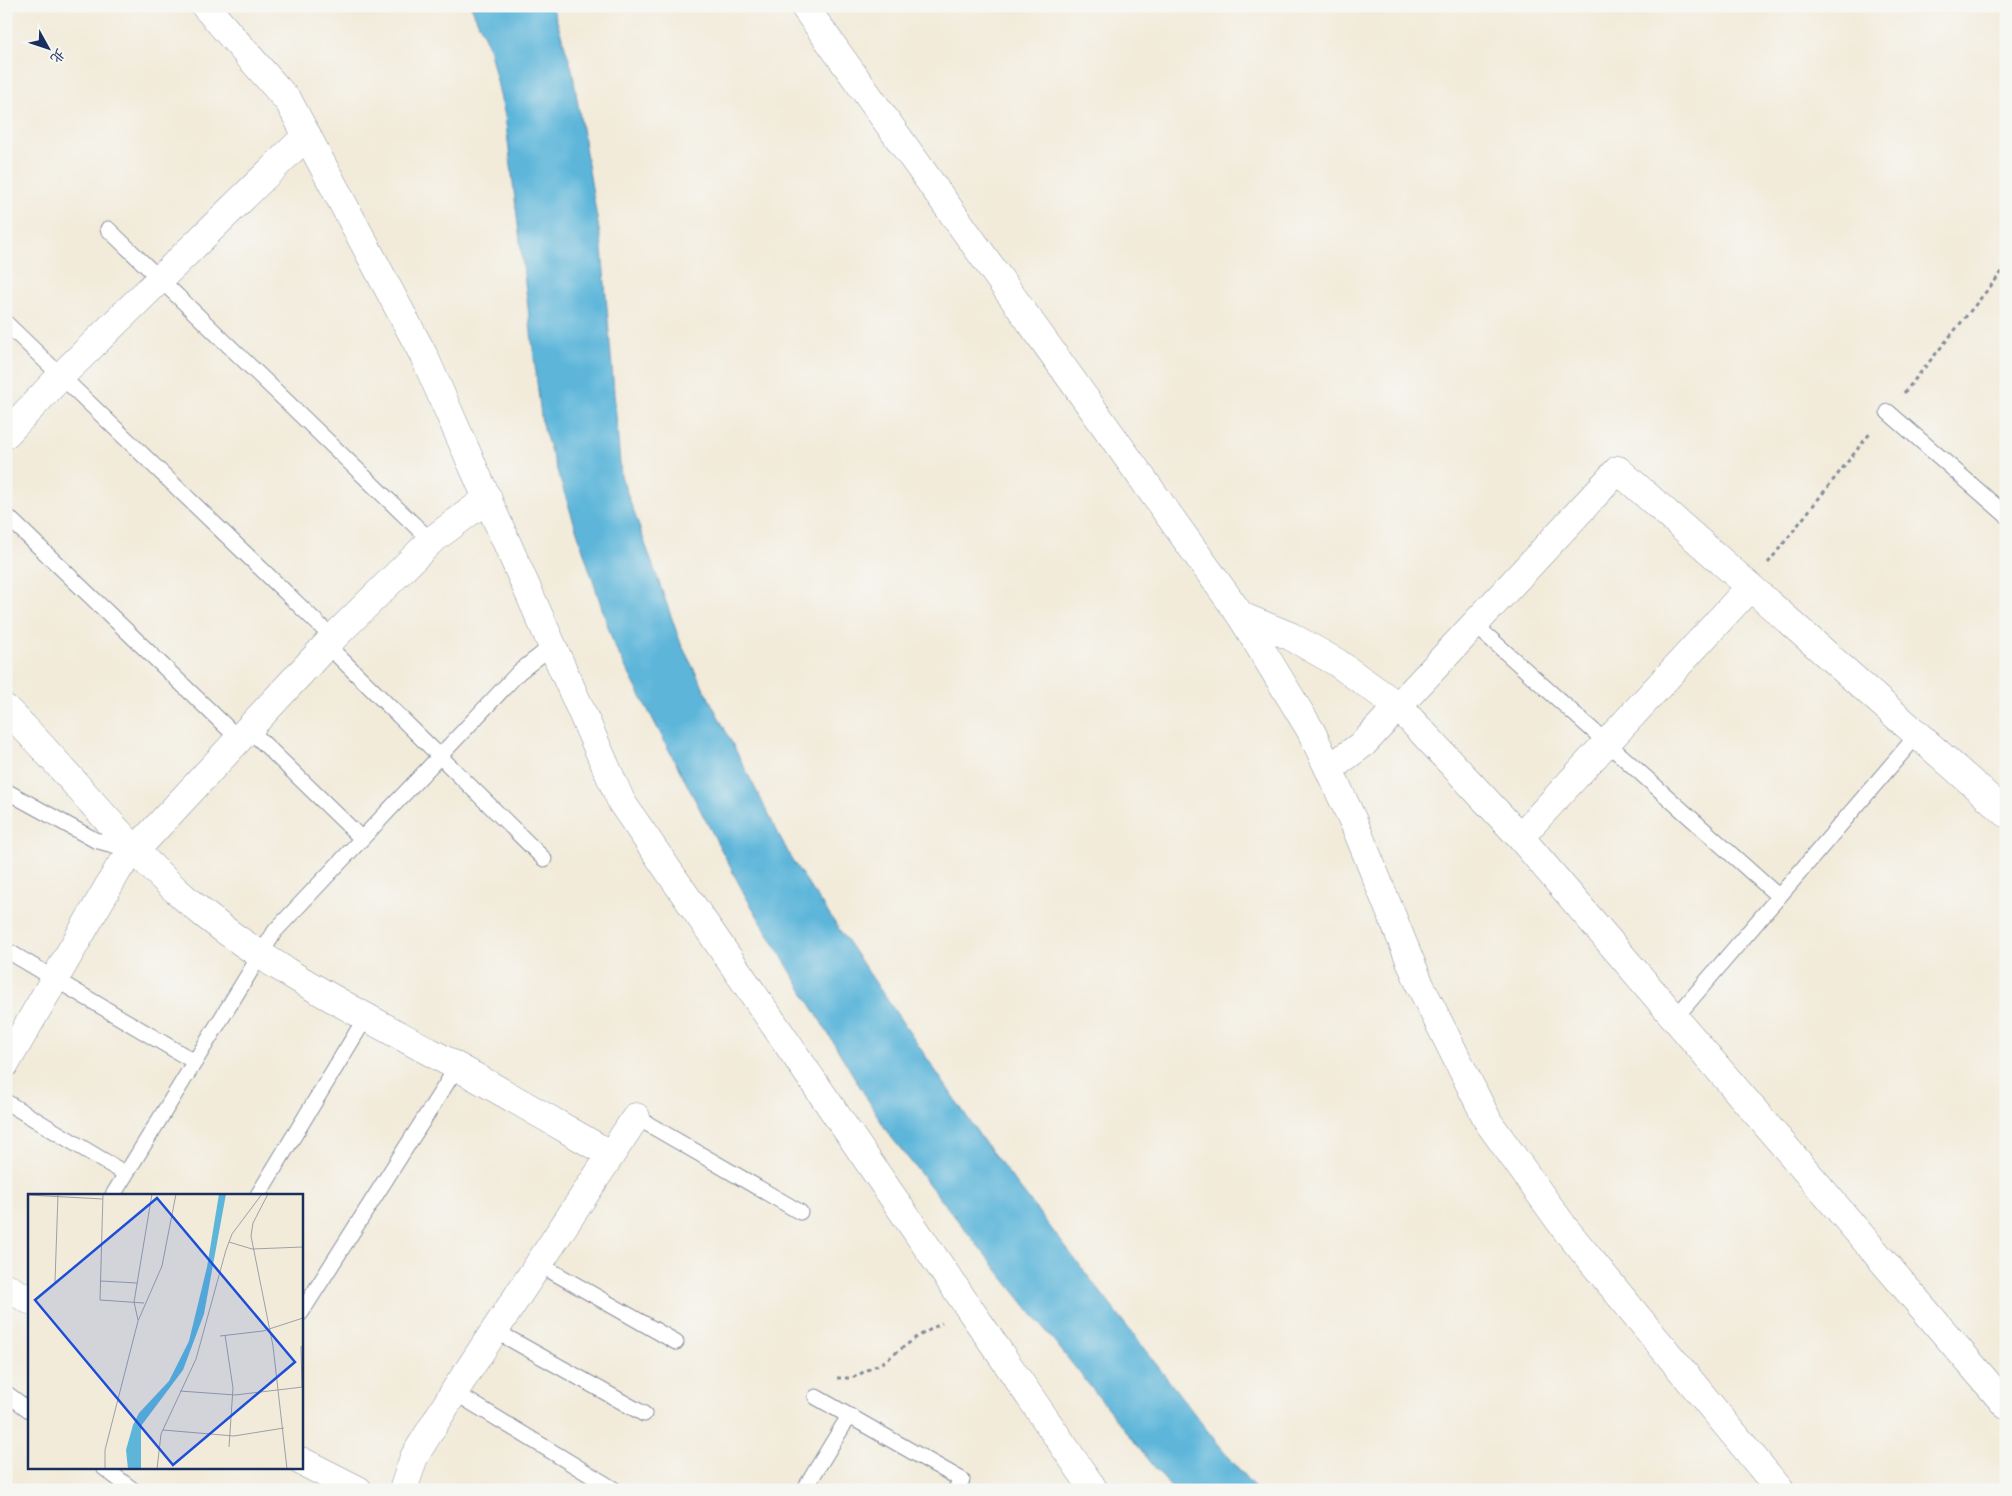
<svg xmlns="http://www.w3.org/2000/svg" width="2012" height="1496" font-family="Pangolin,'LXGW WenKai TC',sans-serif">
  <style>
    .water { fill: #5db6da; stroke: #3c729c }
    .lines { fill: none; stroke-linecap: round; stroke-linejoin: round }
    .service-casing { stroke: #868d9c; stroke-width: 17 }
    .minor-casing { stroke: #868d9c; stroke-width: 29 }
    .path { stroke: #868d9c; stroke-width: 3; stroke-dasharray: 4 4; stroke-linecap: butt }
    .service { stroke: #fff; stroke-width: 15 }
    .minor { stroke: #fff; stroke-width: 28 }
    .inset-road { fill: none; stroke: #9ca0a8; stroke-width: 1 }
    .view { fill: #1d4ed8; fill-opacity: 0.15; stroke: #1d4ed8; stroke-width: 2.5 }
    .inset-edge { fill: none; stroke: #1b2f5e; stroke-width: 2.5 }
  </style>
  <rect width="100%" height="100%" fill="#f6f6f2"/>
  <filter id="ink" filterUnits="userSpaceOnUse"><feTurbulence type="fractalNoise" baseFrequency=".02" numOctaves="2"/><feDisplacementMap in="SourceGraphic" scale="10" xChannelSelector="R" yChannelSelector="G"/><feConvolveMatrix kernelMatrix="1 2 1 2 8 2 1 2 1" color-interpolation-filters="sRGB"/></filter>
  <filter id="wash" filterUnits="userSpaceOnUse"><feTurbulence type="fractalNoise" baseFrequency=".0096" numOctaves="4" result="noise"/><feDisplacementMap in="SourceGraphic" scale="20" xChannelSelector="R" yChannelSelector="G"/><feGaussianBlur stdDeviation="1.12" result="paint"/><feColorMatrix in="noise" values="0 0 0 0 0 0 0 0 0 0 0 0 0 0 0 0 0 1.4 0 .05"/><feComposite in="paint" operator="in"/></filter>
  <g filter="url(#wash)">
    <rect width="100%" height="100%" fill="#f2ebda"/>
    <!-- water -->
    <path class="water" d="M471 6H551L554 12 572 69 602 248 621 476 681 644 792 860 982 1139 1210 1434 1256 1490H1173L888 1133 746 897 614 645 542 424 505 116 489 47Z"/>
  </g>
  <g filter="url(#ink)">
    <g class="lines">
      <defs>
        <path id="service" d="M108 229 431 541
          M6 323 333 638
          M1888 412 2006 515
          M6 515 239 739
          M1474 624 1778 896
          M327 645 544 859
          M249 729 362 839
          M6 791 95 840 131 850
          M6 950 195 1062
          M1675 1018 1918 734
          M6 1102 126 1174
          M636 1117 800 1212
          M113 1195 275 931 519 672 552 646
          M258 1195 366 1017
          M539 1264 676 1342
          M301 1313 457 1067
          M494 1330 644 1414
          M454 1392 615 1490
          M6 1393 29 1410
          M816 1397 962 1480 955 1490
          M103 1467 133 1490
          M804 1490 849 1416"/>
        <path id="minor" d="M205 6 289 102 424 356 622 803 1094 1490
          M804 6 1241 616 1311 731 1354 823 1420 985 1489 1123 1566 1230 1780 1490
          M6 434 61 376 307 135
          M1241 616 1290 636 1336 662 1398 706 1520 837 2006 1405
          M6 709C69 771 120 842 187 900 260 963 348 1007 432 1053 493 1086 552 1121 611 1155
          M1329 769 1364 743 1618 470 2006 813
          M1520 837 1750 587
          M6 1063 119 868 333 638 431 541 488 498
          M6 1287 29 1300
          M301 1461 358 1490
          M403 1490 414 1457 454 1392 636 1117"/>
      </defs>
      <!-- service casing -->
      <use href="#service" class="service-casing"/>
      <!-- minor casing -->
      <use href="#minor" class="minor-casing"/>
      <!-- path -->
      <path class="path" d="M1904 393 2006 267
        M1768 563 1871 432
        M837 1378H852L885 1361 917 1337 942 1323"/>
      <!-- service -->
      <use href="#service" class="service"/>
      <!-- minor -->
      <use href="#minor" class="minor"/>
    </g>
  </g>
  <!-- overview -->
  <g transform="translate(28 1194)">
    <rect width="275" height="275" fill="#f2ebda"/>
    <path d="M191 0H198L176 120 155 176 113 232V275H100L98 256 105 231 111 219 141 187 161 147 179 73Z" fill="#5db6da"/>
    <path class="inset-road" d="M75 0 72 106 116 109M240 0 225 29 223 42 245 152 259 275M0 1 75 5M201 48 224 55 275 53M73 87 109 89M27 88 30 0M110 126 106 108 124 0M197 141 205 194 201 253M192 142 235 137 275 124M273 152 274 193M152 197 207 201 275 193M135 236 206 242 256 234M77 275V256L110 127 134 72 148 0M129 275 133 240 168 165 198 56 204 40 234 0"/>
    <path class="view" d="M129 4 267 168 145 271 7 106Z"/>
    <rect width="275" height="275" class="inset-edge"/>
  </g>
  <!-- margin -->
  <rect width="2012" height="1496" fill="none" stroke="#f6f6f2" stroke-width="25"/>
  <!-- north arrow -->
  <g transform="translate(48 48) rotate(130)" stroke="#f6f6f2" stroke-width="4" paint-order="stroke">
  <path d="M0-4L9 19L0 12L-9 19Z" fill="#1b2f5e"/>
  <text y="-8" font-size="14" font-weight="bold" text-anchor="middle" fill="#1b2f5e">北</text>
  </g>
</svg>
